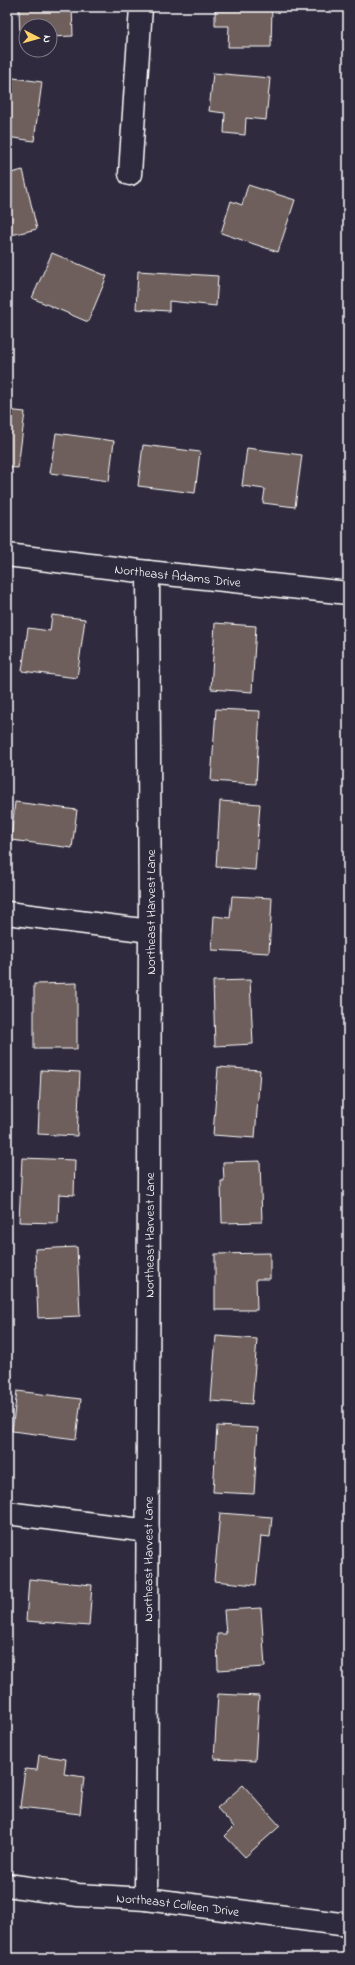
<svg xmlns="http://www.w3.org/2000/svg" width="355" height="1965" font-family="'Indie Flower',sans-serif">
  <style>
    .building { fill: #6e5e5c; stroke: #fff }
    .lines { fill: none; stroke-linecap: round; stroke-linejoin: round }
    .street-casing { stroke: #fff; stroke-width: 25 }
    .street { stroke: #2f2a3d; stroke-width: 22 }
    .labels { text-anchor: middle; stroke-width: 3; stroke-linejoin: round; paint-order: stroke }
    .street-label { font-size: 13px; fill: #fff; stroke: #2f2a3d }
  </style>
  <rect width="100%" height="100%" fill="#2f2a3d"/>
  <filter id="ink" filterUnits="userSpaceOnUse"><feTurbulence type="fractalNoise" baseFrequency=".025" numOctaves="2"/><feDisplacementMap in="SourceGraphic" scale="8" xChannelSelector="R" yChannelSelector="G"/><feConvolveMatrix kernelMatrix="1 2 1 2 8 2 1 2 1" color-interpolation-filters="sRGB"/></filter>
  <g filter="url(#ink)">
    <!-- building -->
    <path class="building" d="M19 7H72L73 36 50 37V26H26V38H20Z
      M215 7H272L271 47H228L229 26H215Z
      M213 73 270 78 266 120 246 118 245 135 224 133 225 113 209 111Z
      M7 77 42 82 34 141 7 137Z
      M23 170 37 229 7 236V174Z
      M248 185 295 200 278 252 221 233 231 201 242 205Z
      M52 253 107 276 88 322 32 298Z
      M138 271 218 276 216 306 169 301V311L136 309Z
      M7 410 25 412 18 468 7 467Z
      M56 433 114 441 109 481 50 473Z
      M143 445 200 452 195 493 138 486Z
      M247 448 302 455 295 507 263 503 265 489 242 486Z
      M52 615 85 619 77 678 22 671 28 628 50 631Z
      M215 623 256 626 252 692 211 689Z
      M216 709 260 711 256 784 211 781Z
      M220 801 260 804 255 870 216 867Z
      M15 802 77 810 72 848 11 840Z
      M232 896 272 898 269 953 212 950 214 916 230 918Z
      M250 980 253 1044 215 1046 213 981Z
      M77 983V1049H34V984Z
      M218 1067 260 1070 255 1138 213 1135Z
      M41 1070 80 1072 77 1136 38 1134Z
      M22 1158 75 1160 74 1195 59 1194 58 1223 19 1222Z
      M260 1161 262 1222 222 1223 221 1181H224L223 1162Z
      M77 1247 80 1316 38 1318 35 1249Z
      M270 1253V1279H256L257 1310H215V1254Z
      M216 1336 257 1339 252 1404 211 1401Z
      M17 1391 81 1399 76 1439 12 1431Z
      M217 1426 258 1428 254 1494 213 1492Z
      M220 1513 272 1517 270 1537 261 1536 256 1585 214 1581Z
      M29 1579 92 1585 89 1626 26 1621Z
      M261 1608 265 1667 218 1670 217 1634H226L224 1610Z
      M218 1694 259 1696 255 1761 214 1759Z
      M39 1755 66 1759 64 1774 84 1777 80 1814 20 1807 25 1769 37 1770Z
      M243 1785 280 1826 245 1857 225 1836 234 1827 217 1808Z"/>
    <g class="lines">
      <defs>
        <g id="street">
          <path d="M130 174 141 7"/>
          <path id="s1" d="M7 555 148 572 348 593"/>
          <path d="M7 913 150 931"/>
          <path d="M7 1513 148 1531"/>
          <path id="s2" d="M7 1885 78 1895 146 1899 348 1925"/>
          <path id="s3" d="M146 1899 150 931 148 572"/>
        </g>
      </defs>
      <!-- street casing -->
      <use href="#street" class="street-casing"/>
      <!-- street -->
      <use href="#street" class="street"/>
    </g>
  </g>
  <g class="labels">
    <!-- street labels -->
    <g class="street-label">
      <text dy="5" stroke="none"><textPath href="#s1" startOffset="172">Northeast Adams Drive</textPath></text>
      <text transform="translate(150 912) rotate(-90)" y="5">Northeast Harvest Lane</text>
      <text dy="5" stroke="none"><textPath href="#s3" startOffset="664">Northeast Harvest Lane</textPath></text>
      <text dy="5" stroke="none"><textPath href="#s3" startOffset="340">Northeast Harvest Lane</textPath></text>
      <text dy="5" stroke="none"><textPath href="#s2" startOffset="172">Northeast Colleen Drive</textPath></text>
    </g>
  </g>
  <!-- margin -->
  <rect width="355" height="1965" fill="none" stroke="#2f2a3d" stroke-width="24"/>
  <rect x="12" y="12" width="331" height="1941" fill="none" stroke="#fff" stroke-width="1.5" filter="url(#ink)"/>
  <!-- north arrow -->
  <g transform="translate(38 38) rotate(96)"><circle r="19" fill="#2f2a3d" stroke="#827f8b"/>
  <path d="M0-3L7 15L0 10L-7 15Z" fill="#ffd166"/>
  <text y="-6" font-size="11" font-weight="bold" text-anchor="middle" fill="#ffffff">N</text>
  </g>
</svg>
